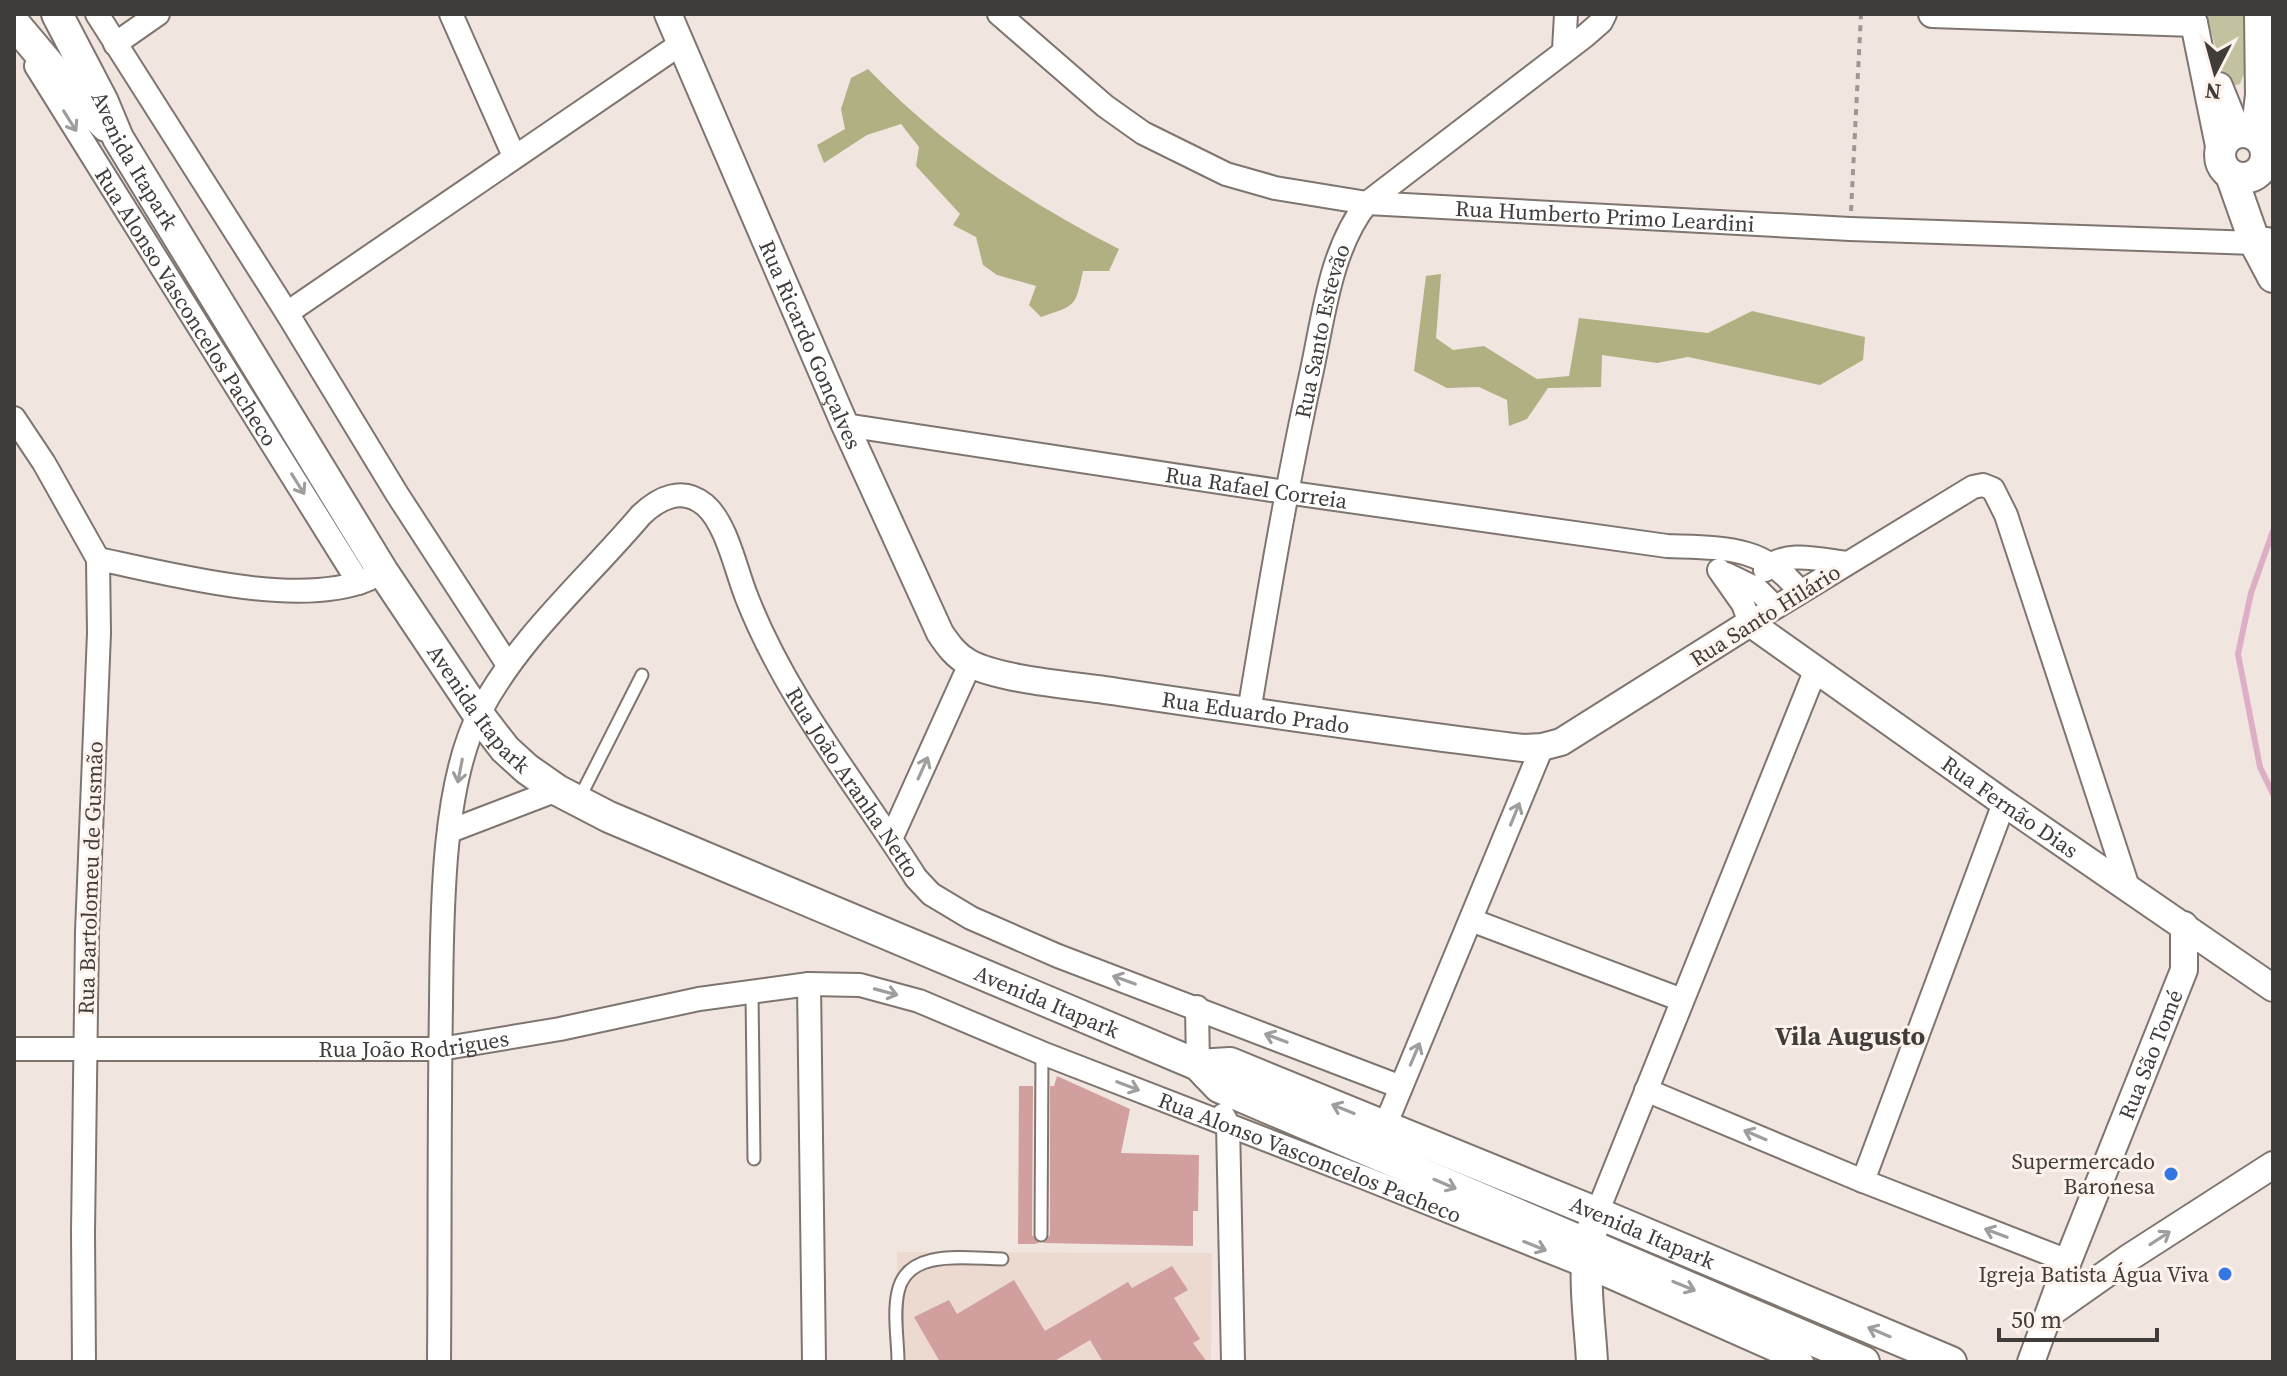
<svg xmlns="http://www.w3.org/2000/svg" width="2287" height="1376" font-family="'Source Serif 4',serif">
  <style>
    .built { fill: #ecd9d0 }
    .green { fill: #c2c2a0 }
    .forest { fill: #b1b083 }
    .lines { fill: none; stroke-linecap: round; stroke-linejoin: round }
    .stream { stroke: #ddafc4; stroke-width: 6 }
    .building { fill: #d29f9f }
    .service-casing { stroke: #7f756f; stroke-width: 15 }
    .minor-casing { stroke: #7f756f; stroke-width: 26 }
    .tertiary-casing { stroke: #7f756f; stroke-width: 30 }
    .secondary-casing { stroke: #7f756f; stroke-width: 34 }
    .path { stroke: #9e9693; stroke-width: 4; stroke-dasharray: 6 6; stroke-linecap: butt }
    .service { stroke: #fff; stroke-width: 11 }
    .minor { stroke: #fff; stroke-width: 22 }
    .tertiary { stroke: #fff; stroke-width: 26 }
    .secondary { stroke: #fff; stroke-width: 30 }
    .oneway { stroke: #a09e9c }
    .poi-dot { fill: #3476e4; stroke: #fef2ed; stroke-width: 3 }
    .labels { text-anchor: middle; stroke-width: 6; stroke-linejoin: round; paint-order: stroke }
    .street-label { font-size: 22px; fill: #403c3a; stroke: #fef2ed }
    .poi-label { font-size: 22px; fill: #403c3a; stroke: #fef2ed; text-anchor: end }
    .quarter-label { font-size: 26px; font-weight: bold; fill: #403c3a; stroke: #fef2ed }
  </style>
  <rect width="100%" height="100%" fill="#f1e5e0"/>
  <!-- built -->
  <path class="built" d="M897 1252 1212 1253 1211 1362H896Z"/>
  <!-- green -->
  <path class="green" d="M2206 14H2246L2245 71 2240 84 2233 86 2224 76Z"/>
  <!-- forest -->
  <path class="forest" d="M868 69C940 144 1026 202 1119 249L1109 271H1083C1075 308 1076 305 1041 317L1029 305 1036 286 997 275 983 265 976 237 953 225 960 214 916 166 919 147 901 124 867 135 824 163 817 145 845 129 841 109 851 78Z
    M1441 274 1436 338 1453 350 1484 346 1537 379 1569 376 1579 318 1708 333 1752 311 1865 337 1863 360 1820 385 1688 357 1657 363 1602 355 1601 387 1548 388 1527 419 1509 426 1507 400 1479 387 1447 388 1414 371 1426 276Z"/>
  <g class="lines">
    <!-- stream -->
    <path class="stream" d="M2273 531 2251 593 2238 654 2260 767 2273 794"/>
  </g>
  <!-- building -->
  <path class="building" d="M1057 1076 1130 1109 1121 1153 1199 1155 1198 1211H1193V1246L1043 1243 1050 1235V1086H1054Z
    M1019 1086H1033L1032 1235 1039 1243 1034 1244H1018Z
    M1172 1266 1188 1290 1174 1298 1200 1339 1193 1343 1207 1362H1103L1090 1340 1053 1362H940L914 1317 949 1300 957 1314 1014 1280 1045 1331 1128 1282 1132 1288Z"/>
  <g class="lines">
    <defs>
      <path id="service" d="M578 801 642 675
        M752 992 754 1159
        M1041 1235 1042 1053
        M898 1362C898 1340 893 1314 898 1292 907 1247 969 1259 1002 1259"/>
      <g id="minor">
        <path d="M97 14 287 313 397 494 508 665"/>
        <path d="M451 14 514 156"/>
        <path id="s1" d="M999 14 1105 106 1143 133 1226 174 1275 188 1367 203 1850 229 2255 243 2267 239"/>
        <path d="M115 44 158 14"/>
        <path d="M1564 50 1566 14"/>
        <path id="s2" d="M36 66 359 583"/>
        <path d="M287 313 682 43"/>
        <path d="M14 418 44 463 98 559 99 633 87 932 83 1233 84 1362"/>
        <path id="s3" d="M845 425 1285 492 1667 546C1721 548 1765 545 1800 592"/>
        <path d="M98 559C172 574 298 609 369 579"/>
        <path d="M1719 570 1743 604 1750 623 1973 487 1983 485 1993 489 2006 515 2128 887"/>
        <path d="M1765 570C1784 549 1821 560 1847 563"/>
        <path d="M1726 574 1757 589 1775 607"/>
        <path id="s4" d="M1249 712C1268 597 1287 483 1312 370 1324 314 1331 248 1367 203L1585 36 1601 22 1605 14"/>
        <path d="M450 831 557 790"/>
        <path d="M891 839 970 664"/>
        <path d="M1471 920 1682 1000"/>
        <path d="M809 984 814 1362"/>
        <path d="M1197 1007 1198 1065 1204 1077"/>
        <path id="s5" d="M14 1049H440L560 1029 699 999 809 984 860 985 919 1001 1042 1053 1365 1178 1588 1267 1802 1362"/>
        <path d="M1646 1090 1863 1181 2068 1261"/>
        <path d="M1223 1115 1228 1124 1233 1362"/>
        <path d="M1380 1138 1542 747"/>
        <path d="M1863 1181 2004 803"/>
        <path d="M1597 1213 1816 669"/>
        <path id="s6" d="M439 1362C440 1243 439 1123 441 1004 442 920 441 786 480 712 519 637 587 579 641 515 659 498 682 486 705 505 727 524 736 571 747 598 787 700 858 786 916 878L931 894 971 918 1058 956 1401 1087"/>
      </g>
      <g id="tertiary">
        <path id="s7" d="M668 14 845 425 940 633C948 645 956 656 969 663 999 680 1081 686 1118 692 1253 712 1388 732 1523 748L1542 747 1561 742 1750 623 2004 803 2273 988"/>
        <path d="M1932 14 2194 23"/>
        <path d="M2194 23 2220 151"/>
        <path d="M2219 86 2238 133"/>
        <path d="M2049 1314 2130 1257 2273 1165"/>
        <path id="s8" d="M2031 1362 2068 1261 2184 970V925"/>
      </g>
      <g id="secondary">
        <path id="s9" d="M57 14 103 102 118 138 383 572 478 714 505 749 527 769 557 790 609 817 1198 1065 1219 1087 1864 1362"/>
        <path d="M14 23 72 92 106 126"/>
        <circle cx="2243" cy="155" r="23"/>
        <path d="M2256 136 2261 95 2260 14"/>
        <path d="M2231 175 2255 243 2273 277"/>
        <path id="s10" d="M1198 1065 1230 1063 1597 1213 1951 1362"/>
        <path d="M1592 1362C1590 1321 1581 1269 1592 1230"/>
      </g>
    </defs>
    <!-- service casing -->
    <use href="#service" class="service-casing"/>
    <!-- minor casing -->
    <use href="#minor" class="minor-casing"/>
    <!-- tertiary casing -->
    <use href="#tertiary" class="tertiary-casing"/>
    <!-- secondary casing -->
    <use href="#secondary" class="secondary-casing"/>
    <!-- path -->
    <path class="path" d="M1851 211 1861 14"/>
    <!-- service -->
    <use href="#service" class="service"/>
    <!-- minor -->
    <use href="#minor" class="minor"/>
    <!-- tertiary -->
    <use href="#tertiary" class="tertiary"/>
    <!-- secondary -->
    <use href="#secondary" class="secondary"/>
  </g>
  <!-- one-way arrows -->
  <defs><path id="oneway-shaft" d="M-6 0H5M1.5-3L5.5 0L1.5 3" fill="none" stroke-width="1.6" stroke-linecap="round" stroke-linejoin="round" transform="scale(2)"/></defs>
  <g class="oneway">
    <use href="#oneway-shaft" transform="translate(70 121) rotate(58)"/>
    <use href="#oneway-shaft" transform="translate(298 484) rotate(58)"/>
    <use href="#oneway-shaft" transform="translate(923 768) rotate(-66)"/>
    <use href="#oneway-shaft" transform="translate(460 771) rotate(101)"/>
    <use href="#oneway-shaft" transform="translate(1515 814) rotate(-68)"/>
    <use href="#oneway-shaft" transform="translate(1124 980) rotate(-160)"/>
    <use href="#oneway-shaft" transform="translate(886 992) rotate(15)"/>
    <use href="#oneway-shaft" transform="translate(1276 1038) rotate(-159)"/>
    <use href="#oneway-shaft" transform="translate(1415 1054) rotate(-67)"/>
    <use href="#oneway-shaft" transform="translate(1128 1086) rotate(21)"/>
    <use href="#oneway-shaft" transform="translate(1343 1109) rotate(-158)"/>
    <use href="#oneway-shaft" transform="translate(1755 1135) rotate(-157)"/>
    <use href="#oneway-shaft" transform="translate(1445 1184) rotate(23)"/>
    <use href="#oneway-shaft" transform="translate(1996 1233) rotate(-159)"/>
    <use href="#oneway-shaft" transform="translate(2160 1238) rotate(-33)"/>
    <use href="#oneway-shaft" transform="translate(1535 1246) rotate(22)"/>
    <use href="#oneway-shaft" transform="translate(1684 1286) rotate(22)"/>
    <use href="#oneway-shaft" transform="translate(1879 1332) rotate(-157)"/>
  </g>
  <!-- markers -->
  <g class="poi-dot">
    <circle cx="2171" cy="1174" r="8"/>
    <circle cx="2225" cy="1274" r="8"/>
  </g>
  <g class="labels">
    <!-- street labels -->
    <g class="street-label">
      <text dy="8" stroke="none"><textPath href="#s9" startOffset="166">Avenida Itapark</textPath></text>
      <text dy="8" stroke="none"><textPath href="#s1" startOffset="662">Rua Humberto Primo Leardini</textPath></text>
      <text dy="8" stroke="none"><textPath href="#s2" startOffset="284">Rua Alonso Vasconcelos Pacheco</textPath></text>
      <text dy="8" stroke="none"><textPath href="#s4" startOffset="388">Rua Santo Estevão</textPath></text>
      <text dy="8" stroke="none"><textPath href="#s7" startOffset="360">Rua Ricardo Gonçalves</textPath></text>
      <text dy="8" stroke="none"><textPath href="#s3" startOffset="416">Rua Rafael Correia</textPath></text>
      <text transform="translate(1765 615) rotate(-32)" y="8">Rua Santo Hilário</text>
      <text dy="8" stroke="none"><textPath href="#s9" startOffset="814">Avenida Itapark</textPath></text>
      <text dy="8" stroke="none"><textPath href="#s7" startOffset="1010">Rua Eduardo Prado</textPath></text>
      <text dy="8" stroke="none"><textPath href="#s6" startOffset="1298">Rua João Aranha Netto</textPath></text>
      <text dy="8" stroke="none"><textPath href="#s7" startOffset="1860">Rua Fernão Dias</textPath></text>
      <text transform="translate(90 878) rotate(-88)" y="8">Rua Bartolomeu de Gusmão</text>
      <text dy="8" stroke="none"><textPath href="#s9" startOffset="1462">Avenida Itapark</textPath></text>
      <text dy="8" stroke="none"><textPath href="#s5" startOffset="400">Rua João Rodrigues</textPath></text>
      <text dy="8" stroke="none"><textPath href="#s8" startOffset="330">Rua São Tomé</textPath></text>
      <text dy="8" stroke="none"><textPath href="#s5" startOffset="1334">Rua Alonso Vasconcelos Pacheco</textPath></text>
      <text dy="8" stroke="none"><textPath href="#s10" startOffset="478">Avenida Itapark</textPath></text>
    </g>
    <!-- poi labels -->
    <g class="poi-label">
      <text x="2155" y="1169">Supermercado<tspan x="2155" dy="25">Baronesa</tspan></text>
      <text x="2209" y="1282">Igreja Batista Água Viva</text>
    </g>
    <!-- quarter labels -->
    <g class="quarter-label">
      <text x="1850" y="1045">Vila Augusto</text>
    </g>
  </g>
  <!-- border -->
  <rect width="2287" height="1376" fill="none" stroke="#403c3a" stroke-width="32"/>
  <!-- north arrow -->
  <g transform="translate(2215 72) rotate(186)" stroke="#fef2ed" stroke-width="6" paint-order="stroke">
  <path d="M0-6L14 30L0 20L-14 30Z" fill="#403c3a"/>
  <text y="-12" font-size="22" font-weight="bold" text-anchor="middle" fill="#403c3a">N</text>
  </g>
  <!-- scale -->
  <path d="M1999 1328v12h158v-12" fill="none" stroke="#403c3a" stroke-width="4"/>
  <text x="2011" y="1328" font-size="24" fill="#403c3a" stroke="#fef2ed" stroke-width="6" paint-order="stroke">50 m</text>
</svg>
